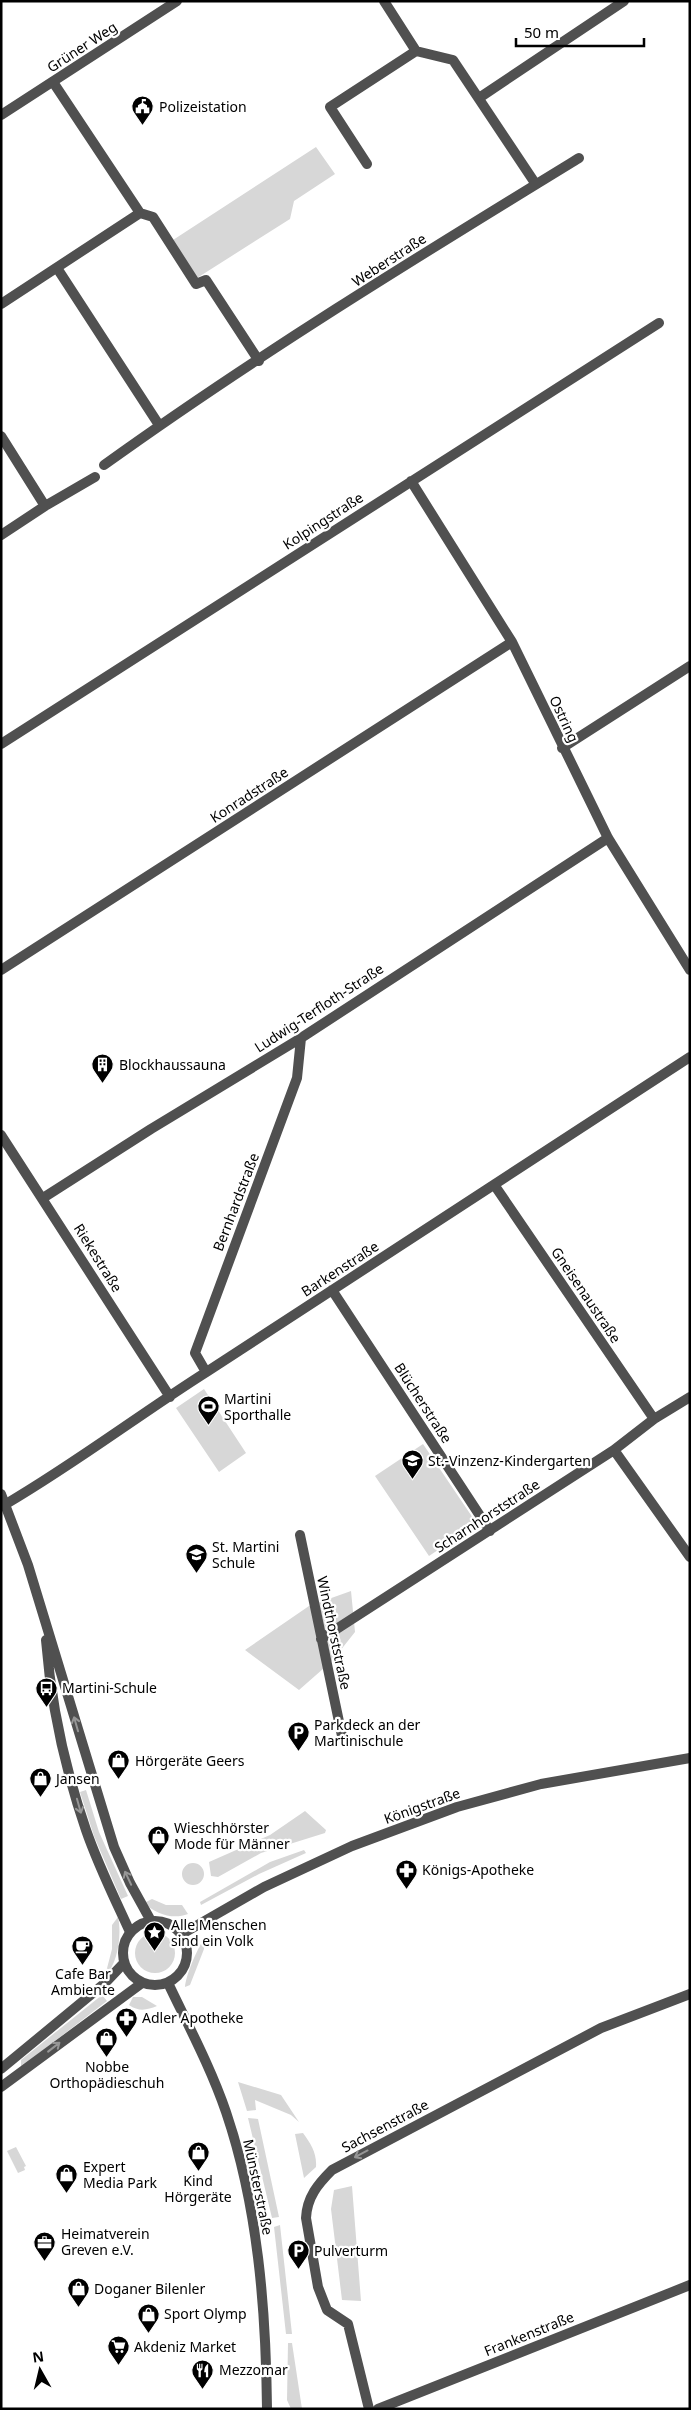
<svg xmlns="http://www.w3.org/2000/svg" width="691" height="2410" font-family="'Noto Sans',sans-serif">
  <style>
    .green { fill: #d7d7d7 }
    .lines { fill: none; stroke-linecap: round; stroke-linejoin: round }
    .minor { stroke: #505050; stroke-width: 10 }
    .tertiary { stroke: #505050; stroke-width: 10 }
    .oneway { stroke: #969696 }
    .labels { text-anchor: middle; stroke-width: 4.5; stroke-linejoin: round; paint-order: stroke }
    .street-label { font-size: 14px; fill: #000; stroke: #fff }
    .poi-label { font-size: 14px; fill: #000; stroke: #fff; text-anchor: start }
  </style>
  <rect width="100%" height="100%" fill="#fff"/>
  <!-- green -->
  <path class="green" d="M316 147 335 174 294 201 290 219 197 278 173 240Z
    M204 1389 246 1453 219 1472 176 1408Z
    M423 1444 477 1524 429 1556 375 1476Z
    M351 1591 355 1632 332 1661 299 1690 245 1650 309 1606Z
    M86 1790 99 1832 128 1896 121 1899 94 1836 80 1792Z
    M305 1811 326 1830 325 1833 261 1853 218 1877 211 1876 209 1862 270 1835Z
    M304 1850 306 1853 259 1874 201 1905 200 1902 270 1862Z
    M182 1874a11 11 0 1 1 22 0a11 11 0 1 1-22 0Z
    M152 1899 166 1905H182L188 1914C173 1920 156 1914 144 1903Z
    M118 1917C122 1934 118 1964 105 1976L112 1949V1925Z
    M135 1953a20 20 0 1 1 40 0a20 20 0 1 1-40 0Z
    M204 1939V1949L190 1985 185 1987C186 1975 197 1949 204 1939Z
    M102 1995 107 2001 21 2067V2060Z
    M133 1997H142L157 2006C147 2010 139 2012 129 2005Z
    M238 2082 281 2095 299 2122 291 2115 255 2100 256 2110 247 2111Z
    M248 2118 258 2119 279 2217 272 2218Z
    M303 2133C311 2144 317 2153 316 2167L304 2178 295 2134Z
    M16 2147 26 2166 24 2167 25 2170 18 2173 7 2151Z
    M352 2186 361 2301 342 2300 331 2209 334 2190Z
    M280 2225 292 2334H286L274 2227Z
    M288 2343H292L302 2409H291L287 2400Z"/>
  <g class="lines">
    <!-- minor -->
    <path class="minor" d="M384 1 416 51 453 60 535 183
      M479 98 624 1
      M367 164 330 107 416 51
      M140 213 153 217 196 284 206 280 259 361
      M57 268 159 425
      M1 304 140 213 53 82
      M1 436 45 506 1 535
      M104 465C257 355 419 256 579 158
      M411 481 512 642 608 838 690 970
      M45 506 95 477
      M1 744 659 323
      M562 748 690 666
      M1 970 512 642
      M1 1135 170 1397
      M495 1186 654 1419
      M43 1198 151 1129 301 1038 608 838
      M332 1290 490 1531
      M206 1372 195 1353 297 1078 301 1038
      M614 1450 690 1557
      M6 1504C76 1463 140 1414 208 1371 369 1267 530 1163 690 1057
      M300 1535 342 1736
      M321 1639 614 1450 654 1419 690 1397
      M168 1983C188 2025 211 2068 226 2112 258 2206 266 2309 267 2409
      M369 2409 348 2324 327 2310 318 2287 306 2218C307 2197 318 2184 332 2170L601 2028 690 1994
      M378 2409 690 2285"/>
    <!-- tertiary -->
    <path class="tertiary" d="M1 115 177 1
      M1 1494 28 1565 114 1847 130 1883 151 1921
      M46 1640C51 1704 65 1769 86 1830 98 1865 115 1899 130 1932
      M123 1953a32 32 0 1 1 64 0a32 32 0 1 1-64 0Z
      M182 1934 264 1887 352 1846 457 1807 541 1784 690 1758
      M1 2069 105 1983 124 1963
      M1 2087 142 1983"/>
  </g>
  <!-- one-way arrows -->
  <defs><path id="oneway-shaft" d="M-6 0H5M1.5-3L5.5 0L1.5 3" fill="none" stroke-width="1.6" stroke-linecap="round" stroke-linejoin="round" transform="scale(1.25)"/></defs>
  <g class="oneway">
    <use href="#oneway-shaft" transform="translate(76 1724) rotate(-106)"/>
    <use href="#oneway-shaft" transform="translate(79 1806) rotate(74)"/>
    <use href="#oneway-shaft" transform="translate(128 1878) rotate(-115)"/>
    <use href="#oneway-shaft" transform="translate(54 2047) rotate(-38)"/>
    <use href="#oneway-shaft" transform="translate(361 2154) rotate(152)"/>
  </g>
  <!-- icons -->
  <defs>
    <symbol id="civic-pin" viewBox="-11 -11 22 30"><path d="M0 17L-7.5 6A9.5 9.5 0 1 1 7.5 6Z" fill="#000" stroke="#fff"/><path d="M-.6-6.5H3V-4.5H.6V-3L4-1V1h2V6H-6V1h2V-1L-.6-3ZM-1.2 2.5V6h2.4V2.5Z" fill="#fff"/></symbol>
    <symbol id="building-pin" viewBox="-11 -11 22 30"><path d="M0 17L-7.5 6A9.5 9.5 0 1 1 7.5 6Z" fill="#000" stroke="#fff"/><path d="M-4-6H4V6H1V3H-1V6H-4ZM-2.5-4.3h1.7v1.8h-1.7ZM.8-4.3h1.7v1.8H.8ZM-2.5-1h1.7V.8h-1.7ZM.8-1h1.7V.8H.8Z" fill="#fff"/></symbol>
    <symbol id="stadium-pin" viewBox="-11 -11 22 30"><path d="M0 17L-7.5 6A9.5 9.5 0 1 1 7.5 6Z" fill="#000" stroke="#fff"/><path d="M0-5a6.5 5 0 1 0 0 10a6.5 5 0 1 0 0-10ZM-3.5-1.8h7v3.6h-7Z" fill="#fff"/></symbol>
    <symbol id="school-pin" viewBox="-11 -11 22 30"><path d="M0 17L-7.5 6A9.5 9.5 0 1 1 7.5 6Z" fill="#000" stroke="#fff"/><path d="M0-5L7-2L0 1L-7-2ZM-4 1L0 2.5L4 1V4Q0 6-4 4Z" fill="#fff"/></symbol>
    <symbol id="bus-pin" viewBox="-11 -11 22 30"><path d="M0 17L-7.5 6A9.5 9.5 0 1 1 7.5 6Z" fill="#000" stroke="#fff"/><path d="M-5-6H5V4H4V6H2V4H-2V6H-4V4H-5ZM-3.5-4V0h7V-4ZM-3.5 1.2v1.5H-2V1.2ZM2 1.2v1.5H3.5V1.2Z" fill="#fff"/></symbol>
    <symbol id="parking-pin" viewBox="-11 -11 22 30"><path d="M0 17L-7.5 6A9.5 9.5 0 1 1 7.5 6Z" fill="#000" stroke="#fff"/><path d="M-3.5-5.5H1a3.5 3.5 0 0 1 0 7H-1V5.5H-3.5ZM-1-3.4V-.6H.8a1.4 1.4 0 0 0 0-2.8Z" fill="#fff"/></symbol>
    <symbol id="shop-pin" viewBox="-11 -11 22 30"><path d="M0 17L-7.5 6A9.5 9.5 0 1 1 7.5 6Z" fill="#000" stroke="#fff"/><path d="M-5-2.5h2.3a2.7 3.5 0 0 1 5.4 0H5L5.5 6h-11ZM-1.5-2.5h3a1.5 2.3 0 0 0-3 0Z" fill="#fff"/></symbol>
    <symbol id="pharmacy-pin" viewBox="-11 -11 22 30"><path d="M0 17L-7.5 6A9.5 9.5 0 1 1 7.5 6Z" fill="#000" stroke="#fff"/><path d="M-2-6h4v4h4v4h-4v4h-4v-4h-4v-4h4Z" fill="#fff"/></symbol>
    <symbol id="sight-pin" viewBox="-11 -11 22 30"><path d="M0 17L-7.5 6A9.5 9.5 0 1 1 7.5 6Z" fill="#000" stroke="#fff"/><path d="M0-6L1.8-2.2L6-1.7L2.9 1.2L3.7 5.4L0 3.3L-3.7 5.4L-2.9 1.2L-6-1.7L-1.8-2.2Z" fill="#fff"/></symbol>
    <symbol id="cafe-pin" viewBox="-11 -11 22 30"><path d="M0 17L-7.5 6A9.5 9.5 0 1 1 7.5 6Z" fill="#000" stroke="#fff"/><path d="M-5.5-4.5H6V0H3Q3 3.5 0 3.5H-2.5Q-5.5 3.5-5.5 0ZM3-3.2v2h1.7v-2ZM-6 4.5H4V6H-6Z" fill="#fff"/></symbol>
    <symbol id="office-pin" viewBox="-11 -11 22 30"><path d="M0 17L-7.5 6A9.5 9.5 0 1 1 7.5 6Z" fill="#000" stroke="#fff"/><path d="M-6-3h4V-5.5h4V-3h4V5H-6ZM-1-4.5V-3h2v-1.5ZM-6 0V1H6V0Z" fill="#fff"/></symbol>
    <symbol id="supermarket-pin" viewBox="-11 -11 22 30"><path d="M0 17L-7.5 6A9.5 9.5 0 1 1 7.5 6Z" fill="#000" stroke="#fff"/><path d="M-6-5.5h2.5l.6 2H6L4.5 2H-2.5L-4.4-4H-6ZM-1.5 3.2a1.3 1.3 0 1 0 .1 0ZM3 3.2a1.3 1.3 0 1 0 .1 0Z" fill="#fff"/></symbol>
    <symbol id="restaurant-pin" viewBox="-11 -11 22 30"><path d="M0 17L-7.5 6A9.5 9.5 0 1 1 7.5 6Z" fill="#000" stroke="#fff"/><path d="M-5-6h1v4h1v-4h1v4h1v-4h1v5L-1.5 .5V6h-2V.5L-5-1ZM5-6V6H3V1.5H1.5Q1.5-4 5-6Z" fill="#fff"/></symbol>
  </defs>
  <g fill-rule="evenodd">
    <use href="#civic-pin" x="130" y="94" width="25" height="34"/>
    <use href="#building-pin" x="90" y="1052" width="25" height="34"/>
    <use href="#stadium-pin" x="196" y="1394" width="25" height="34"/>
    <use href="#school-pin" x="400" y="1448" width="25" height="34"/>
    <use href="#school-pin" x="184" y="1542" width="25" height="34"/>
    <use href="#bus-pin" x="34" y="1676" width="25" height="34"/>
    <use href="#parking-pin" x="286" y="1720" width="25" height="34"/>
    <use href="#shop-pin" x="106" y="1748" width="25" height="34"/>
    <use href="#shop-pin" x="28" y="1766" width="25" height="34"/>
    <use href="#shop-pin" x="146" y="1824" width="25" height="34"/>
    <use href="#pharmacy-pin" x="394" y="1858" width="25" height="34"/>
    <use href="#sight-pin" x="142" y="1920" width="25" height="34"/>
    <use href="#cafe-pin" x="70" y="1934" width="25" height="34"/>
    <use href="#pharmacy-pin" x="114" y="2006" width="25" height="34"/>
    <use href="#shop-pin" x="94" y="2026" width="25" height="34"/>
    <use href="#shop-pin" x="186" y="2140" width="25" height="34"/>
    <use href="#shop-pin" x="54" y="2162" width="25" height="34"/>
    <use href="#office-pin" x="32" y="2230" width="25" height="34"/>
    <use href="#parking-pin" x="286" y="2238" width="25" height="34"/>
    <use href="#shop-pin" x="66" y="2276" width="25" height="34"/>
    <use href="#shop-pin" x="136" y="2302" width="25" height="34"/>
    <use href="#supermarket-pin" x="106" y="2334" width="25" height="34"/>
    <use href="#restaurant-pin" x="190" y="2358" width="25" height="34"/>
  </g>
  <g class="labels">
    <!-- street labels -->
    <g class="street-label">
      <text transform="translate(82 47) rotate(-33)" y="5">Grüner Weg</text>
      <text transform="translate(389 260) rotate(-33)" y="5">Weberstraße</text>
      <text transform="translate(323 521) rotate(-33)" y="5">Kolpingstraße</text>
      <text transform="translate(564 719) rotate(65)" y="5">Ostring</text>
      <text transform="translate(249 795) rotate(-33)" y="5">Konradstraße</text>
      <text transform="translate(319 1008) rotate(-33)" y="5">Ludwig-Terfloth-Straße</text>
      <text transform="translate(236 1202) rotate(-69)" y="5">Bernhardstraße</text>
      <text transform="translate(98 1258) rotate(58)" y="5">Riekestraße</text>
      <text transform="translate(340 1269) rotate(-33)" y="5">Barkenstraße</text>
      <text transform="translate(586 1295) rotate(56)" y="5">Gneisenaustraße</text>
      <text transform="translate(423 1403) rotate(57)" y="5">Blücherstraße</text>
      <text transform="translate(487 1516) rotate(-33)" y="5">Scharnhorststraße</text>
      <text transform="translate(334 1633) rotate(78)" y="5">Windthorststraße</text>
      <text transform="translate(422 1806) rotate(-20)" y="5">Königstraße</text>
      <text transform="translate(385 2126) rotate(-28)" y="5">Sachsenstraße</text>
      <text transform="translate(258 2187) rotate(78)" y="5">Münsterstraße</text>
      <text transform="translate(529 2334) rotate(-22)" y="5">Frankenstraße</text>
    </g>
    <!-- poi labels -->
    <g class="poi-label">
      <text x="159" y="112">Polizeistation</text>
      <text x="119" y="1070">Blockhaussauna</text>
      <text x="224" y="1404">Martini<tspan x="224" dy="16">Sporthalle</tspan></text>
      <text x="428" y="1466">St.-Vinzenz-Kindergarten</text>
      <text x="212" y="1552">St. Martini<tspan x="212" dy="16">Schule</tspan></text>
      <text x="62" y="1693">Martini-Schule</text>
      <text x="314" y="1730">Parkdeck an der<tspan x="314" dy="16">Martinischule</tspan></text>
      <text x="135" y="1766">Hörgeräte Geers</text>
      <text x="56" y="1784">Jansen</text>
      <text x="174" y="1833">Wieschhörster<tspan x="174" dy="16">Mode für Männer</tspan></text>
      <text x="422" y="1875">Königs-Apotheke</text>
      <text x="171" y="1930">Alle Menschen<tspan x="171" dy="16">sind ein Volk</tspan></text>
      <text x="83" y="1979" text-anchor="middle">Cafe Bar<tspan x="83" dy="16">Ambiente</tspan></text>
      <text x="142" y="2023">Adler Apotheke</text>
      <text x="107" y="2072" text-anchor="middle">Nobbe<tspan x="107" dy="16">Orthopädieschuh</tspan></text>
      <text x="83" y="2172">Expert<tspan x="83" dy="16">Media Park</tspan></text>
      <text x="198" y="2186" text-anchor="middle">Kind<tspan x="198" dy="16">Hörgeräte</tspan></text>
      <text x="61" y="2239">Heimatverein<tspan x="61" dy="16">Greven e.V.</tspan></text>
      <text x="314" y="2256">Pulverturm</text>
      <text x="94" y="2294">Doganer Bilenler</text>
      <text x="164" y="2319">Sport Olymp</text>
      <text x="134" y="2352">Akdeniz Market</text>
      <text x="219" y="2375">Mezzomar</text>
    </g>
  </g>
  <!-- border -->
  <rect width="691" height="2410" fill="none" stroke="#000000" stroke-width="5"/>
  <!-- north arrow -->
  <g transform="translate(40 2370) rotate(352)" stroke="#ffffff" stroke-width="4" paint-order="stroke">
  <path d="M0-4L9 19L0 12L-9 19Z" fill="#000000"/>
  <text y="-8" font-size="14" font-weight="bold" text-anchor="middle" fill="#000000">N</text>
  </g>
  <!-- scale -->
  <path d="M516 38v8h128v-8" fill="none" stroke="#000000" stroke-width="2.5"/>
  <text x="524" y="38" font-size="15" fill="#000000" stroke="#ffffff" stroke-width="4" paint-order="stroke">50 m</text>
</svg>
